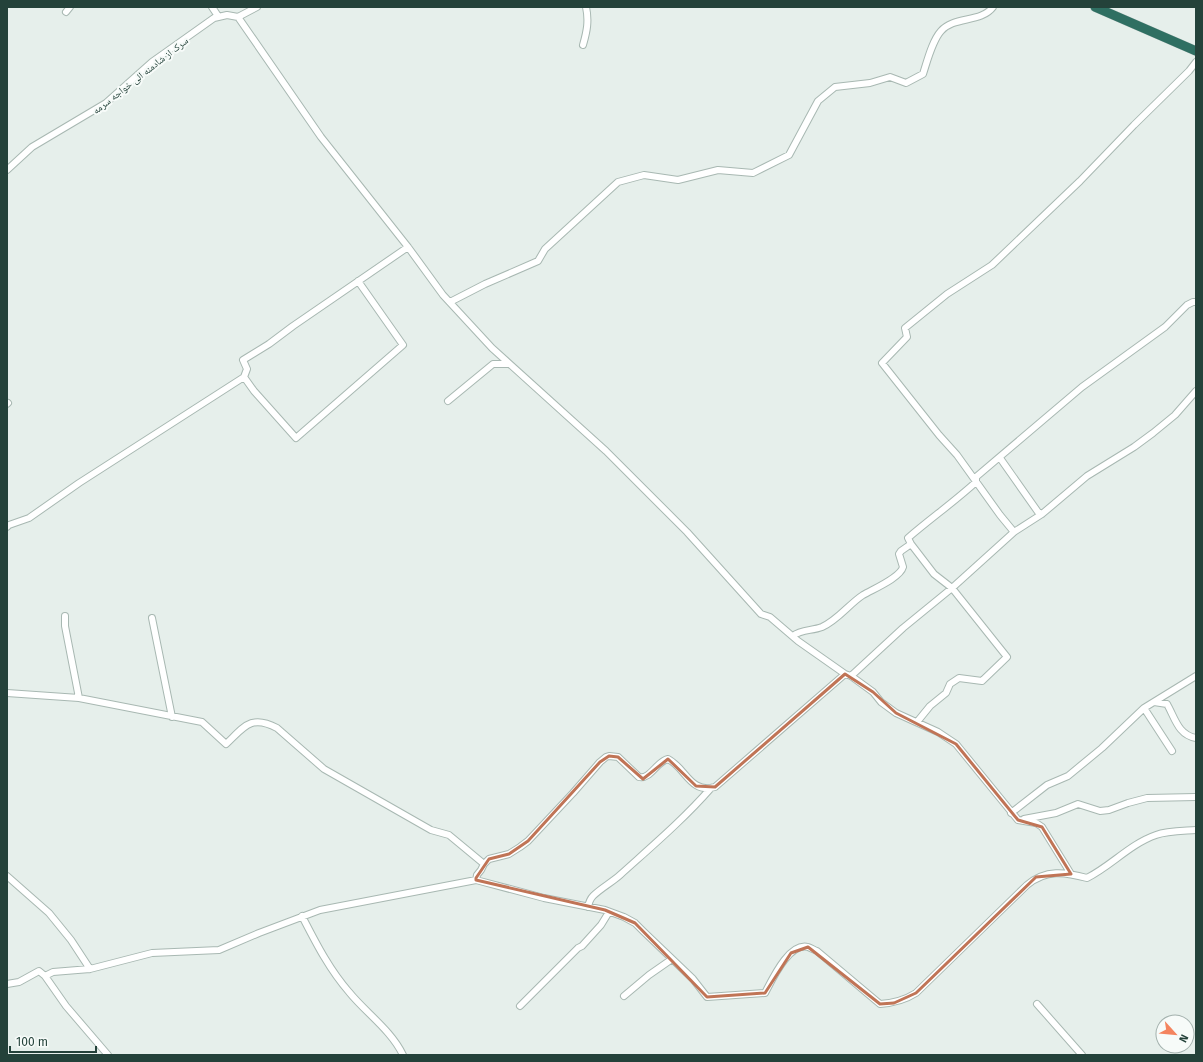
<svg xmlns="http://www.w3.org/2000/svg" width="1203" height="1062" font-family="'Fira Sans','Noto Naskh Arabic',sans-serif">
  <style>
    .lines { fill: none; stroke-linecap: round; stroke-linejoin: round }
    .minor-casing { stroke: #a8b8b2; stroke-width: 8 }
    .highway-casing { stroke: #c2cac8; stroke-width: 10 }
    .minor { stroke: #fff; stroke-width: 6 }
    .highway { stroke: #2f6f62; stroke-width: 9 }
    .marked { fill: none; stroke: #c07456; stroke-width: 3; stroke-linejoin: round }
    .labels { text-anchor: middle; stroke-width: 4; stroke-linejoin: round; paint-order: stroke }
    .street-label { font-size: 10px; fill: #24423a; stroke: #f7fbf9 }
  </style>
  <rect width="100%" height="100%" fill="#e6efeb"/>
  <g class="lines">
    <defs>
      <path id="minor" d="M212 7 218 16
        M66 12 70 7
        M238 17 321 137 408 247 443 295 492 348 606 451 687 532 761 614 770 617 798 641 845 674 851 676 873 692 881 702 896 713 938 732 956 744 1018 820 1036 823 1042 827 1071 874
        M583 45C587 31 589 21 586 7
        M7 170 32 147 106 103 152 62 214 18 227 15 238 17 257 7
        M450 302 485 284 538 261 545 249 618 182 644 175 678 180 718 170 753 173 789 155 818 101 835 87 870 83 890 77 906 83 923 74C927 62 932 41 941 31 954 16 981 23 993 7
        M244 377 254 391 296 438 403 345 358 281
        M448 401 493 364H509
        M7 404 8 403
        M1000 458 1038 512 1042 514
        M7 527 9 525 29 518 79 483 244 377 247 369 243 360 269 344 293 326 408 247
        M1014 532 1042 514 1087 476 1134 447 1153 433 1175 415 1196 391
        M65 616V626L79 698
        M152 618 172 717
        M793 636C801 629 812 631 822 627 838 620 849 604 863 595 873 589 900 578 903 567L899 554 901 551 911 544 908 538C930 519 954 502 976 482V477L1082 387 1165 327 1187 305 1193 302H1196
        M851 676 903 628 952 588 934 574 911 544
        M7 693 79 698 202 722 226 744C244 727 251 714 277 728L324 769 431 830 449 835 484 864
        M1154 702 1167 704C1175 718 1178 735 1196 738
        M1144 708 1172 751
        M917 722 930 706 946 693 950 684 959 678 982 681 1007 657 952 588 1014 532 1000 515 957 455 939 435 882 363 907 337 905 328 947 294 992 265 1080 181 1134 125 1189 71 1196 62
        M1011 813 1047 785 1068 776 1102 748 1144 708 1196 676
        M1024 819 1056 813 1078 804 1100 811 1109 810 1128 803 1147 798 1196 797
        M7 876 49 913 71 940 90 969
        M476 880 477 875 481 870 484 864 489 859 509 854 520 847 528 841 573 793 600 762 606 757 609 756 618 757 639 777C650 780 657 761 668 759 686 768 690 794 715 787L845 674
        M588 907C589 902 590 899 593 896 601 888 611 883 620 875 651 847 683 820 711 788
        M302 916C316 943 329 969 349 992 366 1013 391 1030 403 1055
        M45 976 66 1006 108 1055
        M7 984 19 982 39 971 45 976 53 972 90 969 152 953 219 950 259 933 320 910 476 880 544 898 605 910 624 917 635 923 643 931 693 979 707 997 765 993C772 980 789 942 808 947 811 948 814 950 817 951L880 1004C894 1003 905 1000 916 993L1027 885C1046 869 1065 872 1087 878 1111 866 1130 844 1156 835 1167 831 1184 831 1196 830
        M624 996 649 975 672 959
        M1037 1004 1082 1055
        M520 1006 578 948 582 946 601 925 609 912"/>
      <path id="highway" d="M1095 7 1196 51"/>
    </defs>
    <!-- minor casing -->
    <use href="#minor" class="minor-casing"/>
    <!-- highway casing -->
    <use href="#highway" class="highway-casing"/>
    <!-- minor -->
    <use href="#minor" class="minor"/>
    <!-- highway -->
    <use href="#highway" class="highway"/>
  </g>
  <!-- marked area -->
  <path class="marked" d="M845 674 873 692 896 713 956 744 1018 820 1042 827 1071 874 1036 877 916 993 894 1003 880 1004 808 947 791 953 765 993 707 997 635 923 605 910 476 880V878L489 859 509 854 528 841 600 762 609 756 618 757 643 779 668 759 696 786 715 787Z"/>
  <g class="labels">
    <!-- street labels -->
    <g class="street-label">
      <text transform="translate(140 75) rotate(-38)" y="4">سرک از شادمنه الی خواجه سرمه</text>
    </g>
  </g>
  <!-- border -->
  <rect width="1203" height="1062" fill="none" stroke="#24423a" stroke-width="16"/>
  <!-- north arrow -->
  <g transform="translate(1175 1034) rotate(117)"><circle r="19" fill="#f7fbf9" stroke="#a3b1ad"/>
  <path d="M0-3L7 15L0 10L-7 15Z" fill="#f4845f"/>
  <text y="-6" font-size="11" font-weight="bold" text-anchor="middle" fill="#24423a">N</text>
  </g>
  <!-- scale -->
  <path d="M10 1046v6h86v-6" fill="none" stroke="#24423a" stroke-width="2"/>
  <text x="16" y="1046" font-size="12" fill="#24423a" stroke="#f7fbf9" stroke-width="3" paint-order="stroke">100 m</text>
</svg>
